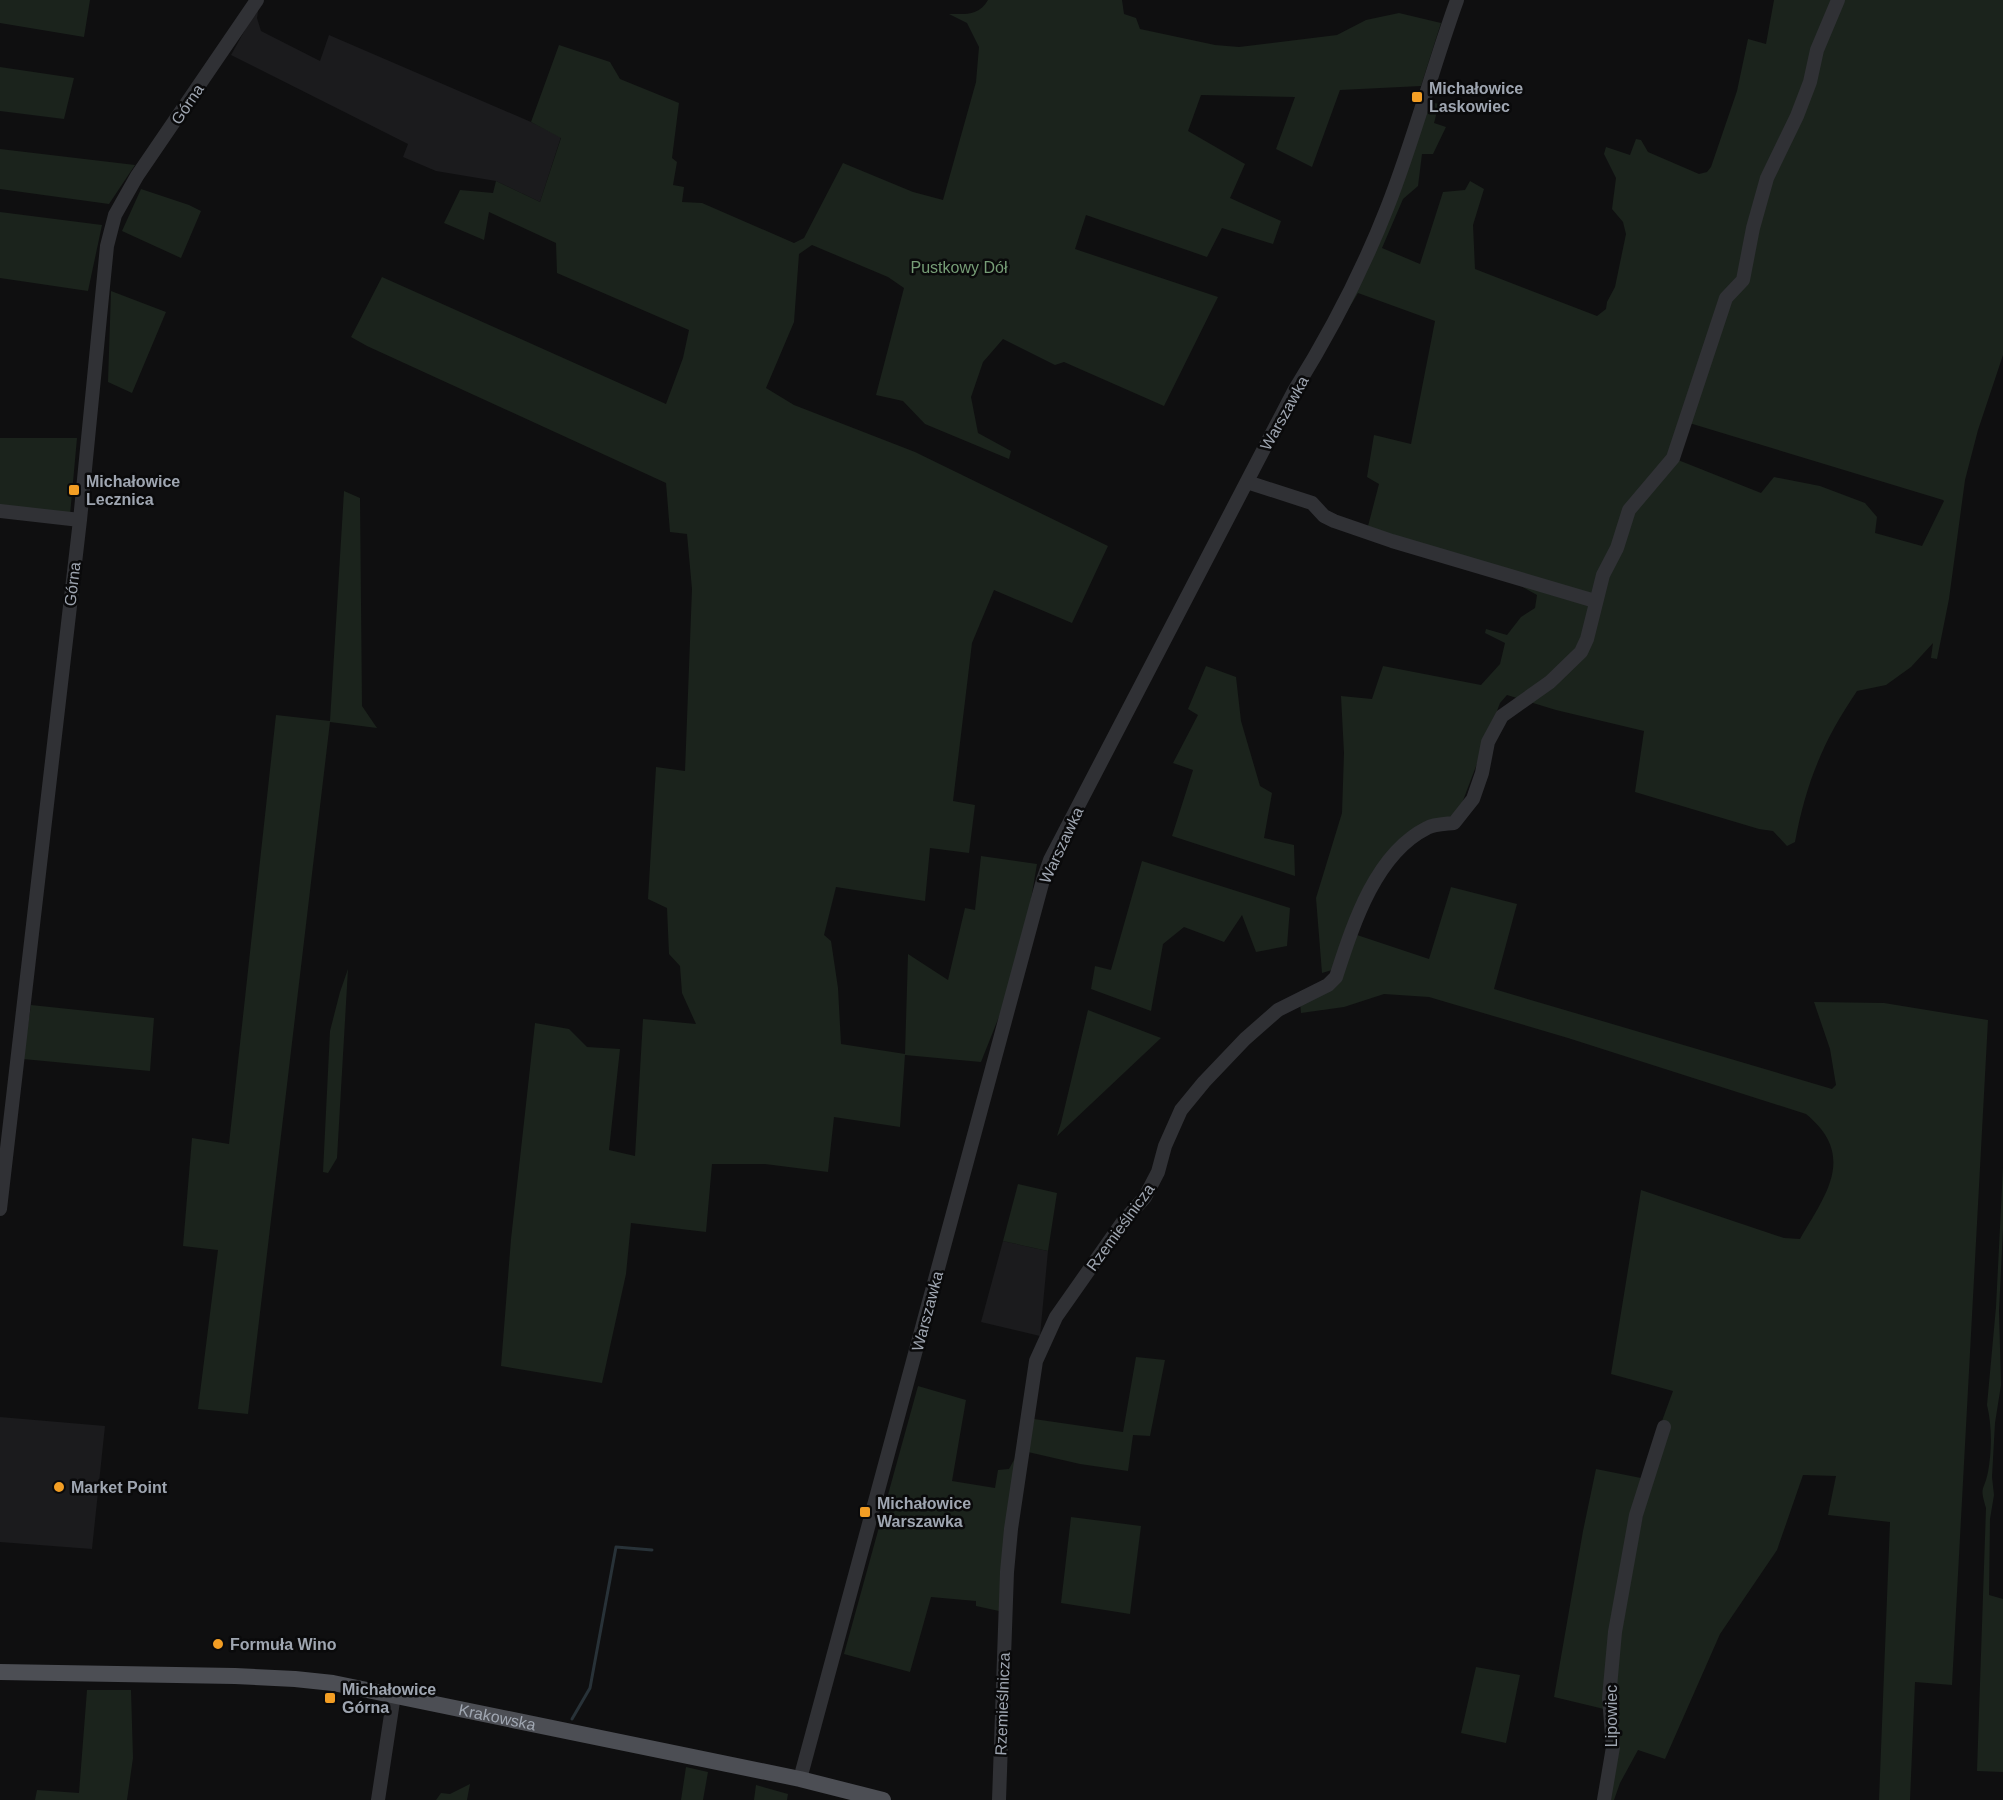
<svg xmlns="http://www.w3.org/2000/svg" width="2003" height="1800" font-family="Helvetica,sans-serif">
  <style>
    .built { fill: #1b1b1d }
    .green { fill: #1b231c; fill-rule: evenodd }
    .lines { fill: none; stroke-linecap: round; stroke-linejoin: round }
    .stream { stroke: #283238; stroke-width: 3 }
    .minor { stroke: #303135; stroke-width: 14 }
    .major { stroke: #4c4e54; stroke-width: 16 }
    .poi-dot { fill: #f39e24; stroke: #0a0a0b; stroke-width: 2 }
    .labels { text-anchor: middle; stroke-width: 5; stroke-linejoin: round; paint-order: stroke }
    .poi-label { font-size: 16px; font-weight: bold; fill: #9fa6b1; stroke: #0a0a0b; text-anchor: start }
    .street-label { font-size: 16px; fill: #9fa6b1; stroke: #0a0a0b }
    .park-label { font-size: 16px; fill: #769d76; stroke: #0a0a0b }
  </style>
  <rect width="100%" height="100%" fill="#0f0f10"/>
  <!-- built -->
  <path class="built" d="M259 5 257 18 261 31 320 61 329 35 531 122 561 137 540 202 496 181 436 171 403 157 408 144 231 55Z
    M1003 1241 1048 1251 1040 1336 981 1322Z
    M0 1417 105 1426 92 1549 0 1542Z"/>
  <!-- green -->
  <path class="green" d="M0 0H90L84 37 0 23Z
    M988 0H1122L1124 14 1136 18 1140 29 1215 45 1239 47 1337 35 1366 20 1399 13 1441 23 1421 86 1340 90 1312 167 1276 149 1295 97 1201 95 1188 131 1245 164 1230 198 1281 221 1273 244 1222 228 1207 257 1086 215 1075 249 1218 297 1164 406 1064 362 1055 365 1003 339 983 362 971 397 978 433 1011 451 1009 459 925 424 903 401 876 395 904 288 888 277 812 245 799 254 794 322 766 388 794 405 915 452 1108 546 1072 623 994 590 972 643 953 801 975 805 969 853 930 848 925 901 836 887 824 935 831 941 838 988 841 1044 905 1054 908 954 948 980 965 908 975 910 981 856 1037 864 1028 917 1004 1004 981 1062 905 1055 900 1127 834 1117 828 1172 765 1164H712L706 1232 631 1223 626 1274 602 1383 501 1366 511 1239 535 1023 569 1029 587 1047 620 1049 609 1150 635 1156 643 1019 696 1024 682 993 680 966 669 954 667 908 648 899 656 767 685 771 692 589 687 534 670 532 666 483 367 346 351 337 382 277 666 404 683 358 689 330 557 273 556 243 489 212 484 240 444 223 460 190 493 193 496 181 540 202 561 138 531 122 559 45 610 62 620 79 679 103 672 158 677 162 673 185 684 187 682 202 702 203 794 243 804 238 843 163 913 192 943 200 976 82 979 47 967 23 949 14C966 14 979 16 988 0Z
    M1774 0H2003V355L1978 430 1965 480 1949 599 1937 659 1931 658 1933 643 1911 667 1886 685 1857 691C1823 741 1806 783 1795 842L1787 846 1773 831 1759 829 1635 792 1644 731 1556 710 1507 695 1500 703 1456 819 1392 848 1332 970 1322 973 1316 898 1342 813 1344 753 1341 696 1372 699 1383 666 1481 685 1500 664 1505 643 1485 633 1486 629 1507 635 1521 617 1535 608 1537 595 1521 586 1519 578 1367 530 1379 484 1367 477 1374 435 1411 444 1435 321 1358 293 1322 354 1430 102 1439 104 1434 123 1446 127 1433 154H1422L1418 186 1403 199 1382 248 1420 264 1443 192 1465 190 1470 181 1484 189 1473 225 1475 269 1597 316 1606 309 1607 302 1615 287 1626 234 1623 222 1612 209 1616 178 1604 154 1606 147 1630 155 1636 139 1641 140 1648 152 1699 174 1707 172 1711 167 1737 91 1748 39 1766 44ZM1686 422 1943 500 1944 501 1922 546 1875 533 1877 517 1865 503 1820 486 1774 477 1761 493 1673 458Z
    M0 67 74 78 64 119 0 111Z
    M0 149 135 165 109 204 0 189Z
    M141 189 189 205 201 211 181 258 122 231Z
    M0 212 102 225 88 291 0 278Z
    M111 291 166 312 132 393 108 382Z
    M0 438H77L70 515 0 506Z
    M344 491 360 498 362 706 377 728 330 722 248 1414 198 1409 218 1250 183 1246 192 1138 229 1144 276 715 330 721Z
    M1206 666 1236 677 1241 721 1260 786 1272 793 1264 838 1294 845 1295 876 1172 836 1193 770 1173 763 1198 715 1188 709Z
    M1142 861 1290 908 1287 946 1256 952 1242 915 1224 942 1184 927 1163 944 1151 1011 1091 989 1095 966 1111 970Z
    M1451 887 1517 904 1494 989 1832 1089 1836 1085 1830 1049 1814 1002 1884 1003 1988 1020 1952 1685 1915 1682 1910 1800H1879L1890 1522 1828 1515 1836 1476 1803 1475 1777 1550 1720 1634 1665 1759 1638 1750 1620 1783 1614 1800H1608L1616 1646 1662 1421 1673 1391 1611 1374 1641 1190 1784 1238 1800 1239C1826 1194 1857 1156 1806 1114L1568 1038 1429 997 1384 994 1344 1007 1301 1013 1300 1002 1330 987 1354 934 1429 959Z
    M348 969 337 1158 328 1173 323 1172 330 1031 340 992Z
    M31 1005 154 1018 150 1071 23 1059Z
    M1088 1010 1161 1038 1057 1136 1061 1123Z
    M2003 1167V1229L1999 1311 2001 1385 1995 1423 1992 1477 1994 1495 1990 1519 1989 1595 2003 1599V1772L1977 1771 1986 1508C1979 1485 1984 1492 1988 1472 1992 1451 1992 1425 1987 1405L1996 1307Z
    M1018 1184 1057 1193 1048 1251 1003 1241Z
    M1136 1357 1165 1360 1150 1436 1133 1435 1128 1471 1080 1464 1028 1452 1034 1419 1123 1432Z
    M918 1386 966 1400 952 1481 995 1488 998 1470 1009 1469 1019 1451 999 1611 976 1606V1601L931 1597 910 1672 844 1654Z
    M1596 1469 1641 1478 1604 1709 1554 1697 1583 1531Z
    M1071 1517 1141 1526 1130 1614 1061 1603Z
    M1476 1667 1520 1675 1506 1743 1461 1733Z
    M87 1690H131L133 1758 127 1800H35L37 1790 79 1793Z
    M686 1767 708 1772 703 1800H681Z
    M470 1784 467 1800H436L441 1793 450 1794Z
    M756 1785 788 1794 787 1800H754Z"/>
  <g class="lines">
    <!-- stream -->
    <path class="stream" d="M572 1719 590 1688 616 1547 652 1550"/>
    <!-- minor -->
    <path class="minor" d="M1247 482 1312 503 1324 516 1334 521 1392 541 1595 601
      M0 511 80 520
      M0 1209 80 520 107 246 115 215 137 176 257 0
      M800 1779 1043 880 1050 860 1294 391C1330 333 1362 272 1387 208 1414 140 1432 69 1457 0
      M378 1800 394 1695
      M999 1800 1007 1572 1011 1529 1036 1361 1056 1317 1122 1223 1145 1197 1158 1172 1165 1146 1181 1110 1204 1082 1245 1039 1278 1010 1328 985 1336 977C1353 925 1375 854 1427 828 1434 824 1446 824 1454 823L1473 799 1482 773 1488 742 1502 716 1550 682 1581 652 1587 639 1603 575 1617 548 1629 510 1673 458 1726 298 1743 280 1753 228 1767 178 1797 116 1810 82 1817 50 1838 0
      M1604 1800 1613 1747 1609 1698 1615 1632 1636 1515 1664 1427"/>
    <!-- major -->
    <path class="major" id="s1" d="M0 1672 235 1676 295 1679 333 1683 800 1779 883 1800"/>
  </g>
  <!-- markers -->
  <g class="poi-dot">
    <rect x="1411" y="91" width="12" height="12" rx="3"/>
    <rect x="68" y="484" width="12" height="12" rx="3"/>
    <circle cx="59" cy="1487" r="6"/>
    <rect x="859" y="1506" width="12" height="12" rx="3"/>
    <circle cx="218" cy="1644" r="6"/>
    <rect x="324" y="1692" width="12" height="12" rx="3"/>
  </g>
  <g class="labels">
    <!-- poi labels -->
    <g class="poi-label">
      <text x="1429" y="94">Michałowice<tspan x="1429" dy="18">Laskowiec</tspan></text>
      <text x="86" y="487">Michałowice<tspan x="86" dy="18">Lecznica</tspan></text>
      <text x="71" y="1493">Market Point</text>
      <text x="877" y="1509">Michałowice<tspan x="877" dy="18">Warszawka</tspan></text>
      <text x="230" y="1650">Formuła Wino</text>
      <text x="342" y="1695">Michałowice<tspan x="342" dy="18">Górna</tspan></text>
    </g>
    <!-- street labels -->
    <g class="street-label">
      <text transform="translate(187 104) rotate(-56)" y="6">Górna</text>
      <text transform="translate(1284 413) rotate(-61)" y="6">Warszawka</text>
      <text transform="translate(72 584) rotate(-83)" y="6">Górna</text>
      <text transform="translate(1061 845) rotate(-65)" y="6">Warszawka</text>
      <text transform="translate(1120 1227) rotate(-54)" y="6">Rzemieślnicza</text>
      <text transform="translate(927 1311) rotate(-75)" y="6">Warszawka</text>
      <text transform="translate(1002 1704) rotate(-88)" y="6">Rzemieślnicza</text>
      <text dy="6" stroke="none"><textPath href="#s1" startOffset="501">Krakowska</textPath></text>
      <text transform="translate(1611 1716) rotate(-90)" y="6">Lipowiec</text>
    </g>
    <!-- park labels -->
    <g class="park-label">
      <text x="959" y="273">Pustkowy Dół</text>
    </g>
  </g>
</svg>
